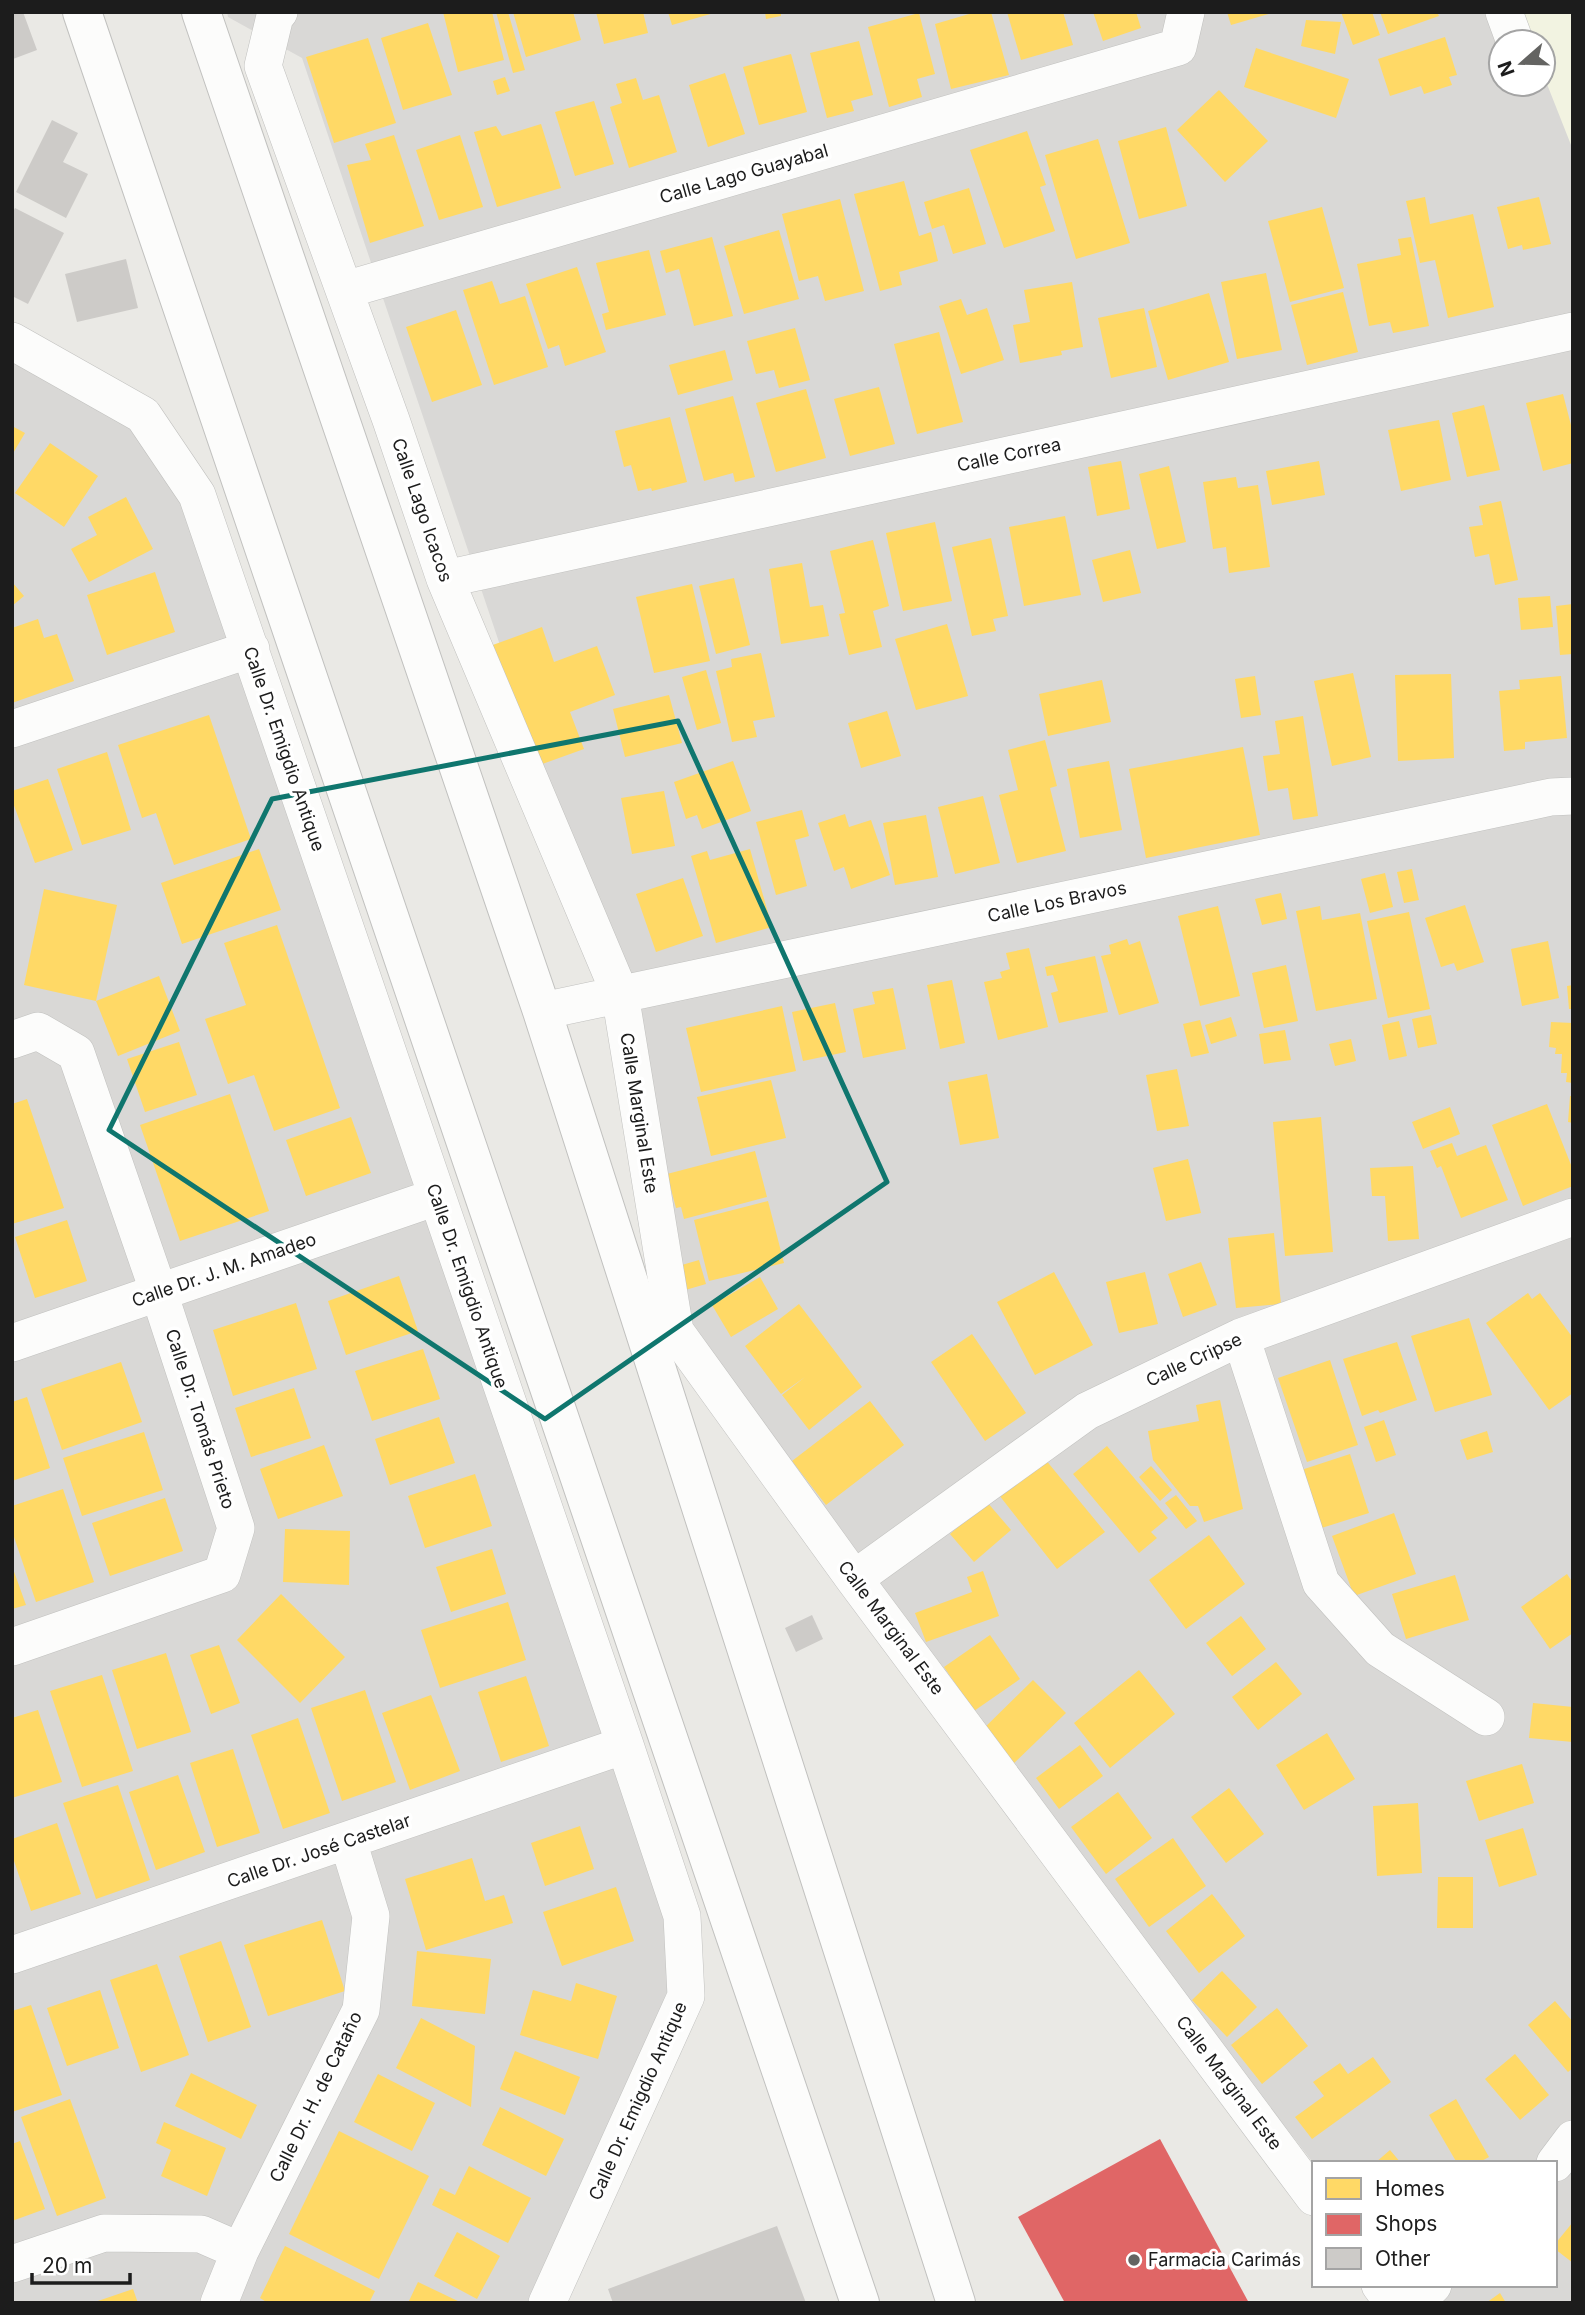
<svg xmlns="http://www.w3.org/2000/svg" width="1585" height="2315" font-family="Inter,sans-serif">
  <style>
    .residential { fill: #d9d8d6; fill-rule: evenodd }
    .education { fill: #f2f3e1 }
    .homes { fill: #ffd966 }
    .shops { fill: #e06666 }
    .building { fill: #cdcbc8 }
    .lines { fill: none; stroke-linecap: round; stroke-linejoin: round }
    .minor-casing { stroke: #c1c1bf; stroke-width: 38 }
    .tertiary-casing { stroke: #c1c1bf; stroke-width: 40 }
    .minor { stroke: #fcfcfb; stroke-width: 37 }
    .tertiary { stroke: #fcfcfb; stroke-width: 38 }
    .marked { fill: none; stroke: #0f766e; stroke-width: 5; stroke-linejoin: round }
    .poi-dot { fill: #646462; stroke: #fff; stroke-width: 2.5 }
    .labels { text-anchor: middle; stroke-width: 7; stroke-linejoin: round; paint-order: stroke }
    .street-label { font-size: 18px; fill: #1c1c1c; stroke: #fff }
    .poi-label { font-size: 18px; fill: #1c1c1c; stroke: #fff; text-anchor: start }
  </style>
  <rect width="100%" height="100%" fill="#eae9e5"/>
  <!-- residential -->
  <path class="residential" d="M227 12H1573V2303H1420L1407 2285H1555V2163L1314 2164 909 1636 682 1313 632 979 528 728 302 58 228 17ZM1501 42H1543V84H1501Z
    M12 341 143 415 197 495 625 1745 686 1996 547 2303H12Z"/>
  <!-- education -->
  <path class="education" d="M1520 12H1573V150L1543 74V42H1531Z"/>
  <!-- homes -->
  <path class="homes" d="M443 12H492L504 60 458 72Z
    M496 12H508L525 70 513 73Z
    M513 12H573L581 40 526 57Z
    M596 12H643L648 33 604 44Z
    M668 12H714V13L672 25Z
    M765 12H781V16L766 19Z
    M976 12H991L1009 75 951 89 935 24Z
    M1007 12H1063L1073 45 1021 60Z
    M1093 12H1136L1141 28 1103 41Z
    M1227 12H1272V13L1231 25Z
    M1341 12H1372L1380 35 1353 45Z
    M1380 12H1437L1439 16 1388 34Z
    M919 13 935 74 917 79 922 97 889 107 868 27Z
    M1306 20 1341 22 1335 54 1301 46Z
    M428 23 452 95 403 110 381 38Z
    M1445 37 1457 75 1449 77 1452 85 1424 94 1421 86 1390 96 1378 59Z
    M368 38 396 123 334 143 306 57Z
    M859 41 873 95 851 101 854 111 827 118 810 53Z
    M1256 48 1349 79 1336 118 1244 87Z
    M791 54 807 112 759 125 743 67Z
    M725 73 745 134 708 147 689 85Z
    M505 77 510 91 497 95 493 81Z
    M636 78 643 100 659 95 677 152 629 168 610 107 622 103 616 84Z
    M1219 90 1268 141 1225 182 1177 130Z
    M594 101 614 164 575 176 555 112Z
    M541 124 561 188 497 207 474 132 496 126 502 136Z
    M1166 127 1187 206 1139 219 1118 141Z
    M1027 131 1046 185 1040 187 1055 231 1004 248 970 150Z
    M394 135 424 226 370 243 347 165 371 160 365 144Z
    M460 135 483 207 439 220 416 150Z
    M1098 139 1130 243 1076 259 1045 155Z
    M904 181 919 236 931 232 938 261 899 272 902 285 880 291 854 194Z
    M969 188 986 244 953 254 944 225 932 229 924 202Z
    M1425 197 1430 224 1473 214 1494 307 1448 318 1435 260 1420 263 1406 201Z
    M1539 197 1551 244 1523 250 1522 245 1508 249 1497 207Z
    M840 199 864 291 825 301 818 276 799 281 782 214Z
    M1322 207 1344 288 1290 302 1268 221Z
    M779 230 799 299 744 314 724 246Z
    M712 237 733 316 694 326 679 269 666 273 660 251Z
    M1411 237 1429 326 1393 333 1390 322 1369 326 1357 264 1401 255 1398 239Z
    M649 250 666 315 606 330 602 314 609 312 596 263Z
    M577 267 606 352 565 366 559 345 548 349 526 284Z
    M1266 273 1282 350 1237 359 1221 282Z
    M492 281 500 304 525 296 548 367 494 385 463 290Z
    M1072 282 1083 347 1061 351 1062 355 1020 363 1013 325 1030 322 1024 290Z
    M1343 292 1358 352 1307 365 1291 305Z
    M1209 293 1229 362 1168 380 1148 311Z
    M961 299 967 315 987 308 1004 360 961 374 939 306Z
    M1144 308 1157 367 1111 378 1098 318Z
    M456 310 482 385 432 402 406 327Z
    M795 328 810 380 779 388 774 370 756 374 747 341Z
    M939 332 963 422 917 434 894 344Z
    M725 350 733 380 678 395 669 365Z
    M879 387 895 444 850 456 834 399Z
    M806 389 826 458 776 472 756 403Z
    M1563 394 1573 433V463L1543 471 1526 403Z
    M733 396 755 477 735 482 733 473 704 481 685 409Z
    M1484 405 1500 470 1467 477 1452 413Z
    M670 417 687 482 652 491 651 488 638 491 631 465 624 467 615 431Z
    M1439 420 1451 480 1401 491 1388 430Z
    M12 426 25 433 12 455Z
    M50 443 98 476 64 527 15 493Z
    M1121 461 1130 509 1097 516 1088 467Z
    M1319 461 1325 495 1272 505 1266 471Z
    M1169 466 1186 542 1157 549 1139 474Z
    M1236 477 1238 488 1258 485 1270 567 1229 573 1226 547 1213 549 1203 482Z
    M126 497 153 549 89 582 71 549 97 535 88 517Z
    M1501 501 1518 580 1495 585 1489 554 1475 557 1469 527 1483 525 1479 506Z
    M1065 516 1081 595 1024 606 1009 527Z
    M935 522 952 601 903 611 886 533Z
    M991 538 1008 616 993 619 996 631 972 636 952 547Z
    M873 540 889 606 873 611 882 647 849 655 839 614 845 613 830 551Z
    M1130 550 1141 593 1103 602 1092 560Z
    M802 563 810 607 823 605 829 636 781 644 769 569Z
    M155 572 175 632 107 655 87 595Z
    M734 578 750 645 716 654 699 586Z
    M12 582 24 596 12 606Z
    M692 584 710 661 654 673 636 597Z
    M1550 596 1553 627 1521 630 1518 598Z
    M1573 604V654L1560 655 1556 606Z
    M38 619 44 638 57 634 74 681 12 703V628Z
    M947 624 968 696 916 710 895 639Z
    M542 627 554 662 597 646 615 695 570 712 584 749 534 767 490 646Z
    M761 653 775 717 753 721 757 737 732 742 716 671 732 667 731 659Z
    M706 670 721 723 697 730 682 677Z
    M1353 673 1371 757 1332 766 1314 681Z
    M1451 674 1454 758 1398 761 1395 675Z
    M1255 676 1261 715 1241 718 1235 679Z
    M1561 676 1567 738 1525 742V749L1504 751 1499 691 1520 689 1519 680Z
    M1102 680 1111 722 1048 736 1039 694Z
    M669 695 682 743 625 757 613 709Z
    M887 711 901 756 861 768 848 723Z
    M209 715 251 839 174 865 156 813 142 818 118 745Z
    M1303 716 1318 816 1293 820 1288 788 1268 791 1263 756 1280 754 1275 721Z
    M1045 740 1057 786 1050 788 1066 851 1017 863 999 795 1018 790 1008 750Z
    M1243 747 1260 835 1146 858 1129 769Z
    M107 752 131 830 82 845 57 769Z
    M733 761 751 811 702 829 697 815 686 819 674 782Z
    M1109 761 1122 830 1080 838 1067 769Z
    M48 779 73 850 35 863 12 800V791Z
    M664 791 675 846 632 854 621 798Z
    M983 796 1000 863 955 874 938 807Z
    M802 810 809 836 795 840 807 886 776 895 756 822Z
    M845 814 849 827 871 820 890 875 851 889 844 867 834 871 818 823Z
    M926 815 938 877 895 885 883 823Z
    M259 849 281 910 182 944 161 883Z
    M750 849 772 927 716 943 691 856 707 851 710 860Z
    M1412 869 1419 900 1404 903 1397 872Z
    M1385 873 1393 907 1370 913 1361 879Z
    M683 878 703 936 656 952 636 894Z
    M44 889 117 905 96 1001 159 976 180 1031 118 1056 96 1001 24 985Z
    M1281 893 1287 919 1262 925 1255 899Z
    M1465 905 1484 962 1457 971 1454 963 1441 967 1425 918Z
    M1218 906 1240 996 1200 1006 1178 916Z
    M1320 906 1322 920 1360 913 1377 999 1316 1011 1296 911Z
    M1409 912 1430 1009 1388 1018 1367 921Z
    M277 925 340 1108 274 1131 254 1075 228 1084 205 1019 246 1005 224 943Z
    M1127 939 1129 945 1140 941 1159 1003 1119 1015 1101 956 1111 954 1109 945Z
    M1548 941 1559 998 1522 1006 1511 949Z
    M1029 948 1048 1027 998 1040 984 982 1002 978 1000 972 1010 969 1006 953Z
    M1095 956 1108 1012 1059 1023 1051 993 1058 991 1053 975 1047 976 1045 967Z
    M1286 965 1298 1021 1264 1028 1252 973Z
    M952 980 965 1043 940 1049 927 985Z
    M1573 985V1009H1569L1567 986Z
    M893 988 906 1049 863 1058 853 1009 875 1004 872 992Z
    M835 1003 846 1052 803 1061 792 1012Z
    M782 1006 796 1071 701 1092 686 1028Z
    M1431 1015 1437 1044 1418 1048 1412 1019Z
    M1231 1017 1237 1036 1211 1044 1205 1025Z
    M1200 1020 1209 1053 1191 1057 1183 1024Z
    M1399 1021 1407 1056 1389 1060 1382 1025Z
    M1551 1022 1573 1023V1083L1566 1082 1567 1073H1561L1562 1054H1555L1556 1048 1549 1047Z
    M1285 1030 1291 1060 1264 1064 1259 1034Z
    M1351 1039 1356 1061 1335 1066 1329 1044Z
    M179 1042 197 1095 145 1112 127 1059Z
    M1177 1069 1189 1126 1157 1131 1146 1075Z
    M987 1074 999 1138 960 1145 948 1082Z
    M771 1080 786 1138 711 1156 697 1097Z
    M230 1094 269 1211 180 1241 140 1125Z
    M1570 1096H1573V1123L1568 1122Z
    M27 1099 64 1208 12 1224V1104Z
    M1547 1104 1573 1170V1186L1523 1206 1492 1125Z
    M1450 1107 1460 1134 1423 1149 1412 1122Z
    M351 1117 371 1173 306 1196 286 1140Z
    M1321 1117 1333 1252 1285 1256 1273 1122Z
    M1452 1143 1457 1156 1486 1145 1508 1200 1461 1218 1441 1166 1437 1168 1430 1151Z
    M755 1151 767 1197 684 1219 681 1207 676 1208 667 1174Z
    M1188 1159 1201 1213 1166 1221 1153 1168Z
    M1413 1166 1419 1239 1388 1241 1385 1196H1372L1370 1168Z
    M768 1201 784 1263 709 1281 694 1220Z
    M67 1220 87 1281 35 1298 15 1237Z
    M1274 1233 1281 1304 1236 1308 1228 1238Z
    M699 1260 706 1284 682 1291 675 1267Z
    M1201 1262 1217 1305 1183 1317 1168 1274Z
    M1054 1272 1093 1345 1035 1375 997 1302Z
    M1145 1272 1158 1324 1119 1333 1106 1282Z
    M399 1276 418 1331 346 1355 328 1301Z
    M760 1277 778 1309 731 1337 712 1305Z
    M1528 1293 1532 1299 1540 1293 1573 1338V1393L1549 1410 1486 1323Z
    M296 1303 317 1369 233 1396 213 1330Z
    M799 1304 862 1387 809 1430 782 1395 805 1377 781 1394 745 1346Z
    M1469 1318 1492 1395 1435 1412 1411 1336Z
    M972 1334 1026 1413 985 1441 931 1362Z
    M1397 1342 1417 1400 1380 1413 1378 1410 1362 1416 1343 1359Z
    M423 1349 440 1399 372 1421 355 1371Z
    M1330 1360 1358 1445 1307 1462 1278 1378Z
    M121 1362 142 1422 62 1450 41 1389Z
    M294 1388 311 1438 251 1457 235 1408Z
    M27 1397 50 1468 12 1481V1402Z
    M1220 1400 1243 1509 1204 1522 1198 1506H1190L1153 1460 1148 1431 1199 1421 1196 1405Z
    M870 1401 904 1445 826 1505 792 1461Z
    M439 1417 455 1463 390 1485 375 1439Z
    M1384 1420 1396 1455 1376 1462 1364 1427Z
    M1487 1431 1493 1452 1467 1460 1460 1440Z
    M144 1432 163 1490 82 1516 63 1458Z
    M324 1445 343 1496 278 1519 260 1469Z
    M1107 1446 1168 1518 1151 1532 1157 1538 1139 1553 1073 1474Z
    M1350 1454 1369 1513 1309 1532 1289 1474Z
    M1045 1459 1105 1532 1057 1569 999 1495Z
    M1151 1466 1172 1490 1160 1501 1139 1477Z
    M475 1474 492 1526 425 1548 408 1496Z
    M63 1489 94 1582 36 1602 12 1531V1506Z
    M1176 1495 1197 1521 1186 1529 1165 1503Z
    M165 1498 183 1551 110 1576 92 1523Z
    M987 1502 1011 1530 974 1562 950 1534Z
    M1394 1513 1416 1574 1354 1596 1332 1536Z
    M285 1529 350 1531 349 1585 283 1582Z
    M1209 1535 1245 1584 1186 1629 1149 1580Z
    M492 1549 506 1594 451 1612 436 1567Z
    M12 1566 26 1605 12 1609Z
    M983 1571 999 1616 926 1642 915 1613 972 1592 967 1577Z
    M1567 1574 1573 1583V1633L1550 1649 1521 1607Z
    M1455 1575 1469 1620 1406 1639 1392 1594Z
    M281 1594 345 1657 300 1703 237 1640Z
    M508 1602 526 1660 440 1688 421 1630Z
    M1241 1616 1266 1649 1232 1676 1206 1643Z
    M990 1635 1020 1679 974 1711 944 1667Z
    M219 1645 240 1703 211 1714 190 1655Z
    M166 1653 191 1732 137 1749 112 1670Z
    M1276 1662 1302 1694 1258 1730 1232 1697Z
    M1139 1670 1175 1714 1110 1768 1074 1723Z
    M102 1675 133 1771 82 1787 50 1691Z
    M526 1676 549 1746 501 1762 478 1692Z
    M1033 1680 1066 1713 1008 1769 976 1736Z
    M365 1690 396 1782 342 1801 311 1708Z
    M431 1695 460 1771 410 1790 382 1713Z
    M1533 1703 1573 1707V1742L1529 1738Z
    M38 1710 62 1782 12 1798V1718Z
    M298 1718 330 1813 283 1829 251 1735Z
    M1327 1733 1355 1779 1304 1810 1276 1765Z
    M1080 1745 1103 1776 1059 1809 1036 1778Z
    M233 1749 260 1833 217 1847 190 1763Z
    M1522 1764 1534 1803 1479 1821 1466 1781Z
    M178 1775 205 1852 156 1870 129 1792Z
    M118 1785 150 1880 96 1899 63 1803Z
    M1229 1788 1264 1834 1226 1863 1191 1817Z
    M1118 1792 1152 1838 1106 1874 1071 1827Z
    M1418 1803 1422 1873 1377 1876 1373 1806Z
    M57 1823 81 1894 31 1911 12 1855V1839Z
    M580 1826 594 1869 545 1886 531 1843Z
    M1523 1828 1537 1875 1499 1887 1485 1840Z
    M1173 1838 1206 1886 1149 1927 1115 1879Z
    M472 1858 485 1901 504 1895 513 1923 426 1950 405 1879Z
    M1438 1877H1473V1928H1437Z
    M616 1887 634 1941 562 1966 543 1912Z
    M1212 1894 1245 1936 1199 1973 1166 1931Z
    M322 1920 345 1991 268 2016 244 1945Z
    M221 1941 251 2027 208 2042 179 1956Z
    M417 1951 491 1959 485 2014 412 2006Z
    M157 1964 189 2055 141 2072 110 1980Z
    M1222 1971 1257 2007 1227 2037 1192 2000Z
    M576 1983 617 1996 598 2059 520 2035 533 1990 571 2001Z
    M100 1990 119 2048 67 2066 47 2008Z
    M1555 2001 1573 2022V2068L1568 2072 1528 2025Z
    M31 2005 62 2095 12 2112V2011Z
    M1277 2008 1308 2046 1262 2084 1231 2045Z
    M421 2018 475 2046 471 2107 396 2068Z
    M515 2051 580 2077 565 2115 500 2089Z
    M1515 2054 1549 2095 1520 2120 1485 2079Z
    M1373 2057 1391 2082 1312 2139 1295 2117 1324 2096 1313 2082 1340 2063 1348 2074Z
    M191 2073 257 2105 241 2139 175 2106Z
    M378 2074 435 2103 412 2151 354 2122Z
    M70 2099 106 2198 57 2216 21 2117Z
    M1456 2099 1489 2157 1478 2163H1457L1429 2115Z
    M500 2107 564 2139 546 2176 482 2145Z
    M164 2122 226 2148 207 2196 161 2176 171 2150 156 2143Z
    M339 2131 429 2176 379 2279 289 2234Z
    M20 2141 45 2209 12 2221V2144Z
    M1390 2150 1401 2163H1375Z
    M469 2166 531 2198 508 2243 432 2205 440 2188 455 2195Z
    M1573 2222V2263L1555 2249V2244Z
    M457 2232 500 2256 477 2299 434 2276Z
    M285 2246 375 2291 369 2303H268L260 2298Z
    M418 2282 462 2303H408Z
    M133 2289 138 2303H95V2302Z
    M1500 2293 1506 2303H1486Z"/>
  <!-- shops -->
  <path class="shops" d="M1160 2139 1249 2303H1065L1018 2217Z"/>
  <!-- building -->
  <path class="building" d="M12 12H23L37 50 13 59Z
    M52 120 78 133 63 162 88 174 66 218 16 192Z
    M15 208 64 233 28 304 12 296V214Z
    M126 259 138 308 77 322 65 274Z
    M812 1615 823 1639 796 1652 785 1628Z
    M777 2226 806 2303H613L608 2289Z"/>
  <g class="lines">
    <defs>
      <path id="minor" d="M279 12 275 16 263 66 391 420 445 579 620 994 675 1331 854 1579 1314 2197
        M1504 12 1515 42
        M345 290 1178 47 1186 12
        M12 341 143 415 197 495 625 1745 682 1916 686 1996 547 2303
        M445 579 1573 331
        M12 729 251 649
        M542 1011 1551 797 1573 796
        M12 1040 38 1031 76 1053 159 1293 236 1528 222 1574 12 1647
        M1241 1337 1321 1583 1380 1649 1486 1717
        M12 1343 436 1197
        M854 1579 1087 1411 1241 1337 1573 1217
        M12 1955 625 1745
        M1555 2163 1573 2139
        M12 2264 104 2233 201 2234 240 2251
        M1380 2285 1393 2303
        M219 2303 240 2251 361 2010 371 1916 348 1841
        M1414 2303 1433 2285"/>
      <path id="tertiary" d="M82 12 860 2303
        M201 12 542 1011 956 2303"/>
    </defs>
    <!-- minor casing -->
    <use href="#minor" class="minor-casing"/>
    <!-- tertiary casing -->
    <use href="#tertiary" class="tertiary-casing"/>
    <!-- minor -->
    <use href="#minor" class="minor"/>
    <!-- tertiary -->
    <use href="#tertiary" class="tertiary"/>
  </g>
  <!-- marked area -->
  <path class="marked" d="M678 721 887 1182 545 1419 109 1130 272 799Z"/>
  <!-- markers -->
  <circle class="poi-dot" cx="1134" cy="2260" r="7"/>
  <g class="labels">
    <!-- street labels -->
    <g class="street-label">
      <text transform="translate(744 174) rotate(-16)" y="6">Calle Lago Guayabal</text>
      <text transform="translate(1009 455) rotate(-12)" y="6">Calle Correa</text>
      <text transform="translate(422 510) rotate(71)" y="6">Calle Lago Icacos</text>
      <text transform="translate(284 749) rotate(71)" y="6">Calle Dr. Emigdio Antique</text>
      <text transform="translate(1057 902) rotate(-12)" y="6">Calle Los Bravos</text>
      <text transform="translate(639 1113) rotate(81)" y="6">Calle Marginal Este</text>
      <text transform="translate(224 1270) rotate(-19)" y="6">Calle Dr. J. M. Amadeo</text>
      <text transform="translate(467 1286) rotate(71)" y="6">Calle Dr. Emigdio Antique</text>
      <text transform="translate(1194 1360) rotate(-25)" y="6">Calle Cripse</text>
      <text transform="translate(200 1419) rotate(72)" y="6">Calle Dr. Tomás Prieto</text>
      <text transform="translate(891 1628) rotate(53)" y="6">Calle Marginal Este</text>
      <text transform="translate(319 1851) rotate(-19)" y="6">Calle Dr. José Castelar</text>
      <text transform="translate(1229 2083) rotate(53)" y="6">Calle Marginal Este</text>
      <text transform="translate(316 2097) rotate(-64)" y="6">Calle Dr. H. de Cataño</text>
      <text transform="translate(638 2101) rotate(-66)" y="6">Calle Dr. Emigdio Antique</text>
    </g>
    <!-- poi labels -->
    <g class="poi-label">
      <text x="1148" y="2266">Farmacia Carimás</text>
    </g>
  </g>
  <!-- border -->
  <rect width="1585" height="2315" fill="none" stroke="#1c1c1c" stroke-width="28"/>
  <!-- legend -->
  <rect x="1312" y="2161" width="245" height="126" fill="#ffffff" stroke="#a4a4a4" stroke-width="2"/>
  <rect x="1326" y="2178" width="35" height="21" fill="#ffd966" stroke="#a4a4a4" stroke-width="2"/>
  <text x="1375" y="2196" font-size="21" fill="#1c1c1c">Homes</text>
  <rect x="1326" y="2214" width="35" height="21" fill="#e06666" stroke="#a4a4a4" stroke-width="2"/>
  <text x="1375" y="2231" font-size="21" fill="#1c1c1c">Shops</text>
  <rect x="1326" y="2248" width="35" height="21" fill="#cdcbc8" stroke="#a4a4a4" stroke-width="2"/>
  <text x="1375" y="2266" font-size="21" fill="#1c1c1c">Other</text>
  <!-- north arrow -->
  <g transform="translate(1522 63) rotate(250)"><circle r="33" fill="#ffffff" stroke="#a4a4a4" stroke-width="2"/>
  <path d="M0-5L12 26L0 18L-12 26Z" fill="#646462"/>
  <text y="-10" font-size="19" font-weight="bold" text-anchor="middle" fill="#1c1c1c">N</text>
  </g>
  <!-- scale -->
  <path d="M32 2273v10h98v-10" fill="none" stroke="#1c1c1c" stroke-width="3.5"/>
  <text x="42" y="2273" font-size="21" fill="#1c1c1c" stroke="#ffffff" stroke-width="5" paint-order="stroke">20 m</text>
</svg>
